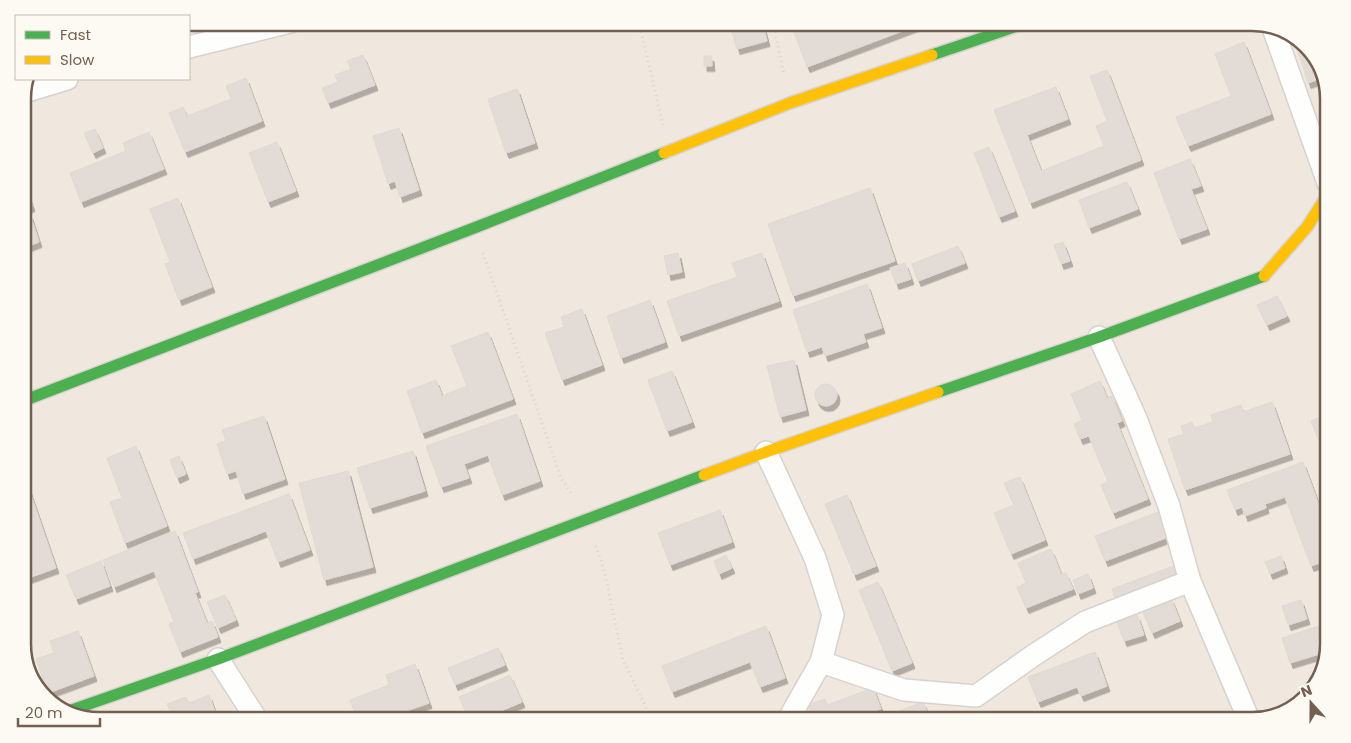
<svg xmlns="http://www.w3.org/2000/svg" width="1351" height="743" font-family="Poppins,sans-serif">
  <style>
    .residential { fill: #f0e8de }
    .building { fill: #e3dcd6; stroke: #e0d9d2; filter: url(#shadow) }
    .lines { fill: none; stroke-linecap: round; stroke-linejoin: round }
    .street-casing { stroke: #d7d2ce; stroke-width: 24 }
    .fast-casing { stroke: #d8d2cd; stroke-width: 14 }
    .slow-casing { stroke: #d8d2cd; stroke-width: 14 }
    .path { stroke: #dad5d0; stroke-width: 3; stroke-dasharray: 1 4; stroke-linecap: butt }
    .street { stroke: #fefefd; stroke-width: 21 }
    .fast { stroke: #4caf50; stroke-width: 11 }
    .slow { stroke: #ffc107; stroke-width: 11 }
    .rim { fill: none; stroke: #745f51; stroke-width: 2.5 }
  </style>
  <defs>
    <filter id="shadow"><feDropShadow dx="3" dy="5.5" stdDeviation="0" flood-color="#0004"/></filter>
  </defs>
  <rect width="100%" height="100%" fill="#f8f5f0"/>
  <!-- residential -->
  <path class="residential" d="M189 22H1252L1290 33 1316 57 1328 95V644L1318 682 1290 710 1252 720H99L61 710 33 682 23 648V95L30 79H189Z"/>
  <!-- building -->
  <path class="building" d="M729 22H762L767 41 737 49Z
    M820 22H926L807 67 794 32Z
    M1244 42 1271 114 1188 146 1176 117 1231 96 1215 54Z
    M1306 48 1316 57 1323 78 1308 83 1298 51Z
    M363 55 375 85 328 103 322 88 338 82 335 75 351 69 347 61Z
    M704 56H711L712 66H704Z
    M1107 70 1141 160 1030 203 994 110 1056 87 1068 119 1027 135 1041 171 1104 146 1096 126 1107 121 1090 76Z
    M246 78 262 121 185 152 169 113 183 107 187 116 231 99 226 86Z
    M517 89 535 143 506 153 488 99Z
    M399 128 419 190 400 197 395 181 388 184 373 136Z
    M95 129 103 148 93 153 84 133Z
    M149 132 164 169 81 202 70 173 126 151 123 143Z
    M277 142 296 191 268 202 249 153Z
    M989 147 1015 211 999 217 974 153Z
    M1190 159 1201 186 1191 189 1207 229 1179 239 1154 173Z
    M23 180 32 206 23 210Z
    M1127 182 1138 209 1089 228 1079 200Z
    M870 188 895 261 793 296 768 224Z
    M178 198 212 287 179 300 165 264 170 262 150 209Z
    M30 214 39 242 23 248V216Z
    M1063 242 1070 261 1061 264 1054 245Z
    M958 246 965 263 918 281 912 264Z
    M678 253 682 272 668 275 664 256Z
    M762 253 779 301 679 336 667 301 737 277 732 263Z
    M905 263 911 279 896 284 890 268Z
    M867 284 882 328 863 334 866 342 825 356 822 347 807 352 793 310Z
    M1277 296 1287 316 1267 325 1257 305Z
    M650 300 665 342 621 358 607 316Z
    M582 309 602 365 562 380 545 333 564 327 561 317Z
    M488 332 513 399 422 433 407 391 436 380 442 396 467 386 451 346Z
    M794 360 806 410 780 417 767 366Z
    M672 371 692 422 667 431 648 380Z
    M1100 381 1107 398 1112 396 1122 421 1117 423 1148 499 1113 513 1101 485 1108 482 1089 436 1080 439 1074 424 1082 420 1071 394Z
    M815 395a11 11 0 1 1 22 0a11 11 0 1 1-22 0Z
    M1272 402 1290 454 1185 490 1168 439 1184 434 1181 426 1192 422 1194 428 1213 422 1211 415 1241 405 1243 412Z
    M517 414 540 481 502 495 488 455 464 464 469 478 441 487 426 446Z
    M1328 414V449L1323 451 1311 421Z
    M264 416 285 479 243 494 236 471 227 474 217 444 226 441 222 430Z
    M136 446 167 526 125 543 110 502 122 498 107 458Z
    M413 451 425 491 370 508 357 468Z
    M179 456 186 474 177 478 170 460Z
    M1303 462 1328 530V560L1311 566 1285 497 1265 504 1266 508 1245 516 1242 507 1235 510 1227 490Z
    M348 471 373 567 324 580 299 483Z
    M23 472 56 568 23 580Z
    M1020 477 1045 540 1011 554 994 513 1014 505 1004 483Z
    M289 494 310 550 278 562 266 531 193 559 183 533Z
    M847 495 876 566 854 575 825 504Z
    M720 510 732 542 670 565 658 533Z
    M1161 511 1171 536 1105 561 1095 536Z
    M175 531 198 592 195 593 207 623 212 621 218 637 180 652 169 624 174 622 154 571 114 587 103 560Z
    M1051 549 1061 574 1066 573 1073 589 1026 608 1017 587 1026 583 1018 563Z
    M726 555 732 568 719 574 714 561Z
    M1281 556 1285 568 1270 574 1265 562Z
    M101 561 110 586 76 599 66 575Z
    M1176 565 1180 579 1117 603 1112 589Z
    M1088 574 1093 588 1078 594 1073 580Z
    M878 582 912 663 892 671 859 590Z
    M225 595 236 620 218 628 207 602Z
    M1171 598 1180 621 1152 633 1142 610Z
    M1301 600 1307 619 1288 625 1282 606Z
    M1137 615 1144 635 1124 641 1117 622Z
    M1328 623V644L1326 652 1290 663 1282 638Z
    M766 626 785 678 760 687 750 662 672 692 662 666Z
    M78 631 94 676 48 693 36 659 54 653 50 641Z
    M498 648 505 665 455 685 448 668Z
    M1095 652 1107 686 1081 696 1077 687 1038 702 1028 677Z
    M415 664 429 703 380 720H358L350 700 389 685 386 675Z
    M510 675 522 702 480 720H469L459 697Z
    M873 688 881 709 848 720H814L808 705 825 699 827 705Z
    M209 695 218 720H174L167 704 186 697 189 703Z
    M923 702 930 720H876Z"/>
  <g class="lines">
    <defs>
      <path id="street" d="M1273 28 1328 183
        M189 47 290 22
        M24 92 67 79
        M1099 337 1135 416 1169 506 1190 581 1249 720
        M766 452 815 558 833 615 821 662 788 720
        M218 659 257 720
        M821 662 904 690 976 696 1034 655 1085 622 1190 581"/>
      <path id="fast" d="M932 55 1029 22
        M938 392 1099 337 1264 276
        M23 401 474 228 664 153
        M66 712 218 659 704 475"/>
      <path id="slow" d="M664 153 790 103 932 55
        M1264 276 1307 227 1328 194
        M704 475 766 452 938 392"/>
    </defs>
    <!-- street casing -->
    <use href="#street" class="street-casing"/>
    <!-- fast casing -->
    <use href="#fast" class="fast-casing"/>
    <!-- slow casing -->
    <use href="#slow" class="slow-casing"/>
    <!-- path -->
    <path class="path" d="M639 22 663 125
      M773 22 784 75
      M483 253 561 478 572 495
      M596 546 604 570 623 660 652 720"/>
    <!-- street -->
    <use href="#street" class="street"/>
    <!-- fast -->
    <use href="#fast" class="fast"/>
    <!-- slow -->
    <use href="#slow" class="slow"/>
  </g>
  <!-- crop -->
  <path d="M0 0H1351V743H0ZM99 31H1252A68 68 0 0 1 1320 99V644A68 68 0 0 1 1252 712H99A68 68 0 0 1 31 644V99A68 68 0 0 1 99 31Z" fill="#fdfaf3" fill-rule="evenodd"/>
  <path class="rim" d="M99 31H1252A68 68 0 0 1 1320 99V644A68 68 0 0 1 1252 712H99A68 68 0 0 1 31 644V99A68 68 0 0 1 99 31Z"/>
  <!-- legend -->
  <rect x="15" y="15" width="175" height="65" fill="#fdfaf3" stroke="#c6bcb2"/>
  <rect x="25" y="31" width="25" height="8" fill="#4caf50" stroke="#c6bcb2"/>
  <text x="60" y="40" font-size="15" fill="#745f51">Fast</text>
  <rect x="25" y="56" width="25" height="8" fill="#ffc107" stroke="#c6bcb2"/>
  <text x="60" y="65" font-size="15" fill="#745f51">Slow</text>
  <!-- north arrow -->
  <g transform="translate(1311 703) rotate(339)" stroke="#fdfaf3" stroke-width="4" paint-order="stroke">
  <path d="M0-4L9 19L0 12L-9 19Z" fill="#745f51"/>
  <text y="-8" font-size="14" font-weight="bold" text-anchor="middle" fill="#745f51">N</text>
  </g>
  <!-- scale -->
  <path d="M18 718v8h82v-8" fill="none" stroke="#745f51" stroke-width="2.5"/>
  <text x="25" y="718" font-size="15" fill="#745f51" stroke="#fdfaf3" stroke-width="4" paint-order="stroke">20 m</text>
</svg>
